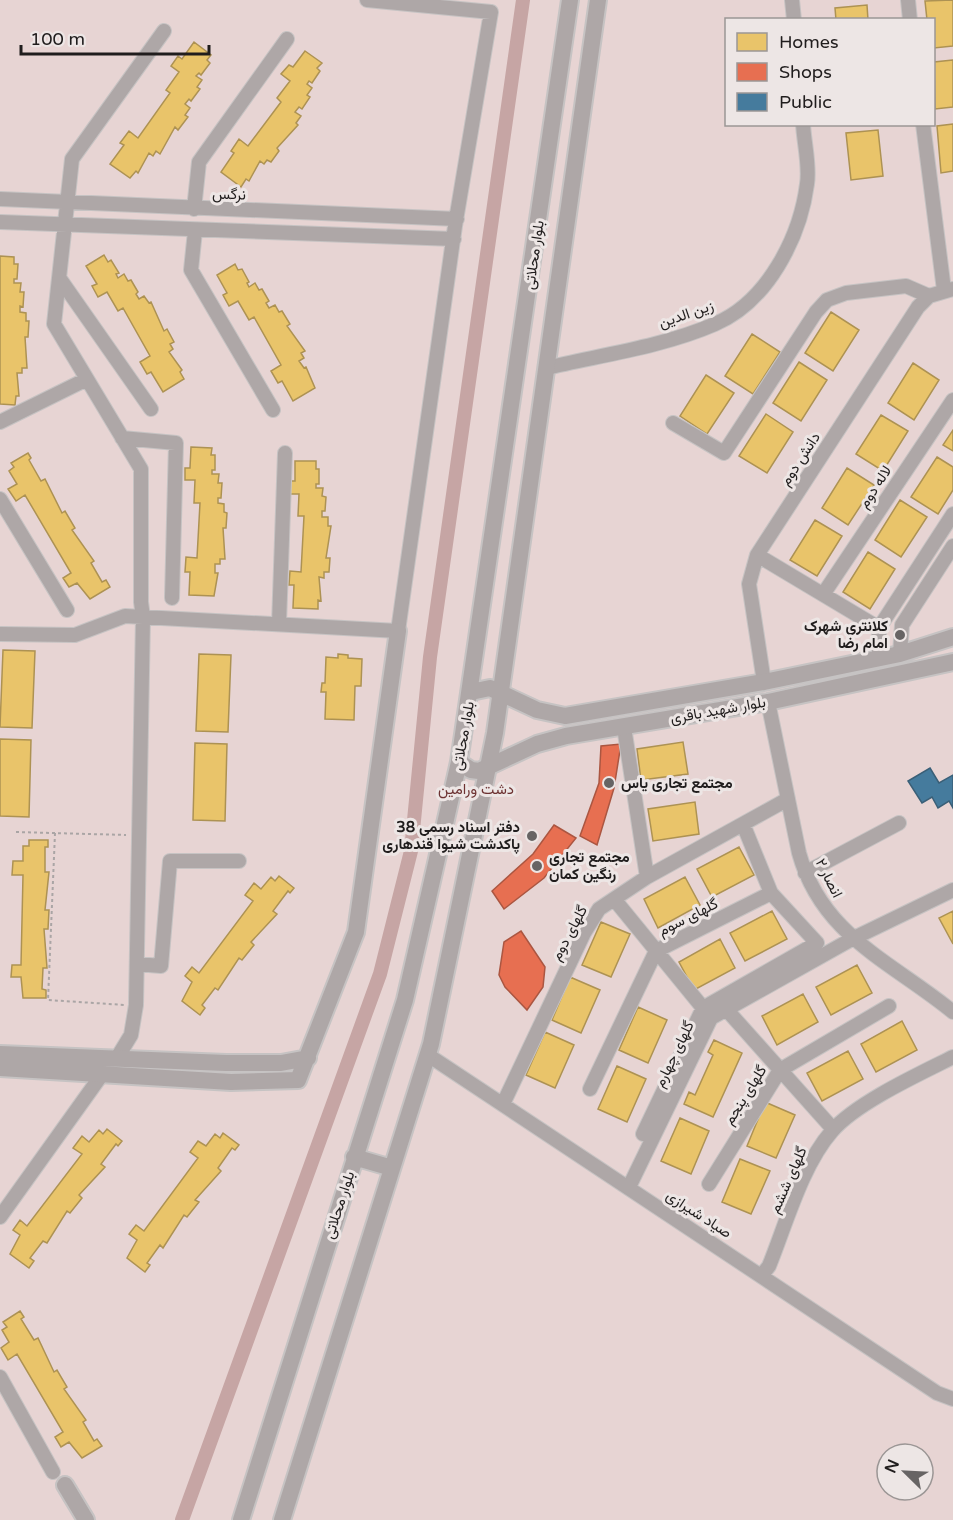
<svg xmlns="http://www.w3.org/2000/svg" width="953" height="1520" font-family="'Varela Round',Vazirmatn,sans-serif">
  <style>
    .green { fill: #e7d4d3; fill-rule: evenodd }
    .homes { fill: #e9c46a; stroke: #ad9253; stroke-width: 1.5 }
    .shops { fill: #e76f51; stroke: #ab5641; stroke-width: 1.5 }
    .public { fill: #457b9d; stroke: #3a5f77; stroke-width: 1.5 }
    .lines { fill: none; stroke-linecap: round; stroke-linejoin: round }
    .canal { stroke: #c6a5a4; stroke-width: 14 }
    .minor-casing { stroke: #c6c3c3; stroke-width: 16 }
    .tertiary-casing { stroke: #c6c3c3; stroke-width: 20 }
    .path { stroke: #aaa5a5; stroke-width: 2; stroke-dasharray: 3 3; stroke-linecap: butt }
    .minor { stroke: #aea7a7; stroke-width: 14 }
    .tertiary { stroke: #aea7a7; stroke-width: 16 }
    .poi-dot { fill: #676464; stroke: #ede6e5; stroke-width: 2 }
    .labels { text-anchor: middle; stroke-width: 6; stroke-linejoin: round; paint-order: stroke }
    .street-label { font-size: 15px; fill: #201d1d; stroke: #ede6e5 }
    .poi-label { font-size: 15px; font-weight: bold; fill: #201d1d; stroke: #ede6e5; text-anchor: end }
    .park-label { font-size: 15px; fill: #6d3232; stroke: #ede6e5 }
  </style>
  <rect width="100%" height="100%" fill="#ebe7e7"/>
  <!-- green -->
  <path class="green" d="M0 0H953V1520H0ZM726 20H934V124H726ZM887 1454H923V1490H887Z"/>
  <!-- homes -->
  <path class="homes" d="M953 0V46L934 48V20H927L925 1Z
    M867 5 868 20H836L835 8Z
    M194 42 211 55 207 60 210 63 201 75 199 73 196 76 202 80 197 87 200 89 191 101 189 99 185 104 190 108 185 115 188 117 178 130 175 127 160 154 156 151 153 156 149 153 138 173 136 171 130 178 110 164 124 145 120 143 129 131 138 138 170 93 166 90 179 72 171 66 178 56 182 59Z
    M305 51 322 63 317 68 320 71 312 83 309 81 307 84 312 88 307 95 310 97 302 109 299 107 295 112 301 116 296 123 298 125 277 148 279 151 271 162 267 160 264 164 260 161 249 181 246 179 241 187 221 172 234 153 231 151 239 139 248 146 281 102 277 98 290 81 281 74 289 65 293 67Z
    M953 60V107L935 109 934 62Z
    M953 124V171L941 173 937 126Z
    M878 130 883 176 851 180 846 133Z
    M104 255 108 262 111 260 119 273 116 274 118 278 124 274 128 281 131 280 138 292 136 294 139 299 144 296 149 303 151 302 164 331 167 329 174 342 170 344 173 349 169 352 182 370 180 372 184 379 163 392 151 372 147 374 140 362 150 356 123 308 118 311 107 292 98 297 92 286 97 284 86 266Z
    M0 256 14 257V264H18L17 279H14V283H21L20 292H24L23 307 20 306V312L26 313V321H29L28 337H25L27 368H22V373H17L19 396H16L15 405 0 404Z
    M235 264 238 270 242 269 249 282 247 283 249 287 255 283 259 290 262 289 269 301 266 303 269 308 275 305 279 312 282 311 290 324 287 326 305 351 301 353 304 358 299 361 304 368 306 367 315 388 293 401 282 381 278 383 271 371 281 365 254 317 249 320 238 301 229 306 223 295 227 293 217 275Z
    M831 312 859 330 833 371 805 353Z
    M752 334 780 352 753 394 725 376Z
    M799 362 827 380 801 421 773 403Z
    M913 363 939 380 914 420 888 403Z
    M706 375 734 393 707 434 680 416Z
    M766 414 793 432 767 473 739 456Z
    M881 415 908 431 883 471 856 454Z
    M953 430V451L943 445Z
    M191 447 212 448 211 455H215V470H212V474H219L218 483H222L221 498H218V503L224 504V512L227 513 226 528H223L225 559H220V564H215V573H218L214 596 189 595 190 572H185L186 557 197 558 200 503H194L195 480H185V468H190Z
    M28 453 31 458 29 460 41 481 45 479 62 513 65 511 75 528 72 530 94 561 91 563 102 582 106 580 110 587 90 599 77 583 69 587 63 578 71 573 25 495 16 501 8 489 17 484 9 471 14 467 11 463Z
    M937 457 953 467V490L938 514 911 497Z
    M295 461H316V469H319V484H316V488H323L322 496 326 497 325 511H322V517H328V526H331L326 558H330L329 572H324V578L319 577 321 601 318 600V609L293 608 294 585H289L290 571 301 572 304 516H298L299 494H289V481H295Z
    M847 468 874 485 848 525 822 508Z
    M900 500 927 517 901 557 875 540Z
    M815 520 842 536 817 576 790 560Z
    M868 552 895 569 870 609 843 592Z
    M3 650 35 651 32 728 0 727Z
    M199 654 231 655 228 732 196 731Z
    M338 654 348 655V658L362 659 361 686H355L354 720 325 719 326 692H321L322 683H325L326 657 338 658Z
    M0 739 31 740 29 817 0 816Z
    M683 742 688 774 641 780 637 749Z
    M195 743 227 744 225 821 193 820Z
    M695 802 699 834 653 841 648 809Z
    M29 840H48V847H45V872H49L45 910H49L48 929H44L47 968H43L42 989 46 990V998H23L21 977H11L12 965H21L23 875H12L13 861H23V846H29Z
    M739 847 754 875 712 897 697 869Z
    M279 876 294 888 290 893 288 891 273 911 277 914 251 942 254 945 242 960 239 958 218 990 215 988 202 1005 205 1008 200 1015 182 1001 192 982 185 976 192 967 199 973 253 901 245 895 254 883 261 889 271 877 275 881Z
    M685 877 700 905 658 928 644 899Z
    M772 911 787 939 745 961 730 933Z
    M953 911V944L939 918Z
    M601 922 630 934 611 977 582 965Z
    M720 939 735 968 694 990 679 962Z
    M857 965 872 993 831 1015 816 987Z
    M570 977 600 990 581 1033 552 1020Z
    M803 994 818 1022 777 1045 762 1016Z
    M638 1007 667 1020 648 1063 619 1050Z
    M902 1021 917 1050 876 1072 861 1044Z
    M545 1032 574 1045 555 1088 526 1075Z
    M714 1040 742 1053 713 1117 684 1104 689 1092 695 1095 713 1055 708 1052Z
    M848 1051 863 1079 822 1101 807 1073Z
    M617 1066 646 1079 627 1122 598 1109Z
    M765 1102 795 1115 776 1158 747 1146Z
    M680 1118 709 1131 691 1174 661 1161Z
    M107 1129 122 1141 118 1146 116 1144 101 1164 105 1167 79 1195 82 1198 70 1213 67 1211 47 1243 43 1241 30 1258 34 1261 29 1268 10 1254 20 1235 13 1230 20 1220 27 1226 82 1154 73 1148 82 1136 89 1142 99 1130 103 1134Z
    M223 1133 239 1145 235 1150 232 1148 218 1168 221 1171 195 1200 199 1202 187 1217 184 1215 163 1248 160 1245 147 1263 150 1265 145 1272 127 1258 137 1240 129 1234 136 1225 144 1231 198 1158 190 1152 198 1141 206 1146 215 1134 220 1138Z
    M740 1159 770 1171 751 1214 722 1202Z
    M20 1311 24 1317 21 1319 34 1340 38 1338 54 1372 57 1370 67 1387 64 1389 86 1420 83 1422 94 1441 97 1439 102 1446 82 1458 69 1442 61 1447 55 1437 63 1432 17 1354 8 1360 1 1348 9 1342 2 1330 7 1327 3 1322Z"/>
  <!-- shops -->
  <path class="shops" d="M621 744 614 788 597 845 580 836 599 783 601 746Z
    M554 825 576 838 544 878 504 909 492 891 533 854Z
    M521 931 545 967 543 987 527 1010 505 987 499 975 504 942Z"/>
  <!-- public -->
  <path class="public" d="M930 768 939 783 953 775V808L949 801 938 808 932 797 922 803 908 781Z"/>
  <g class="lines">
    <!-- canal -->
    <path class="canal" d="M182 1520 380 974 411 851 430 657 523 0"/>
    <defs>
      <path id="minor" d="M792 0 794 20
        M908 0 910 20
        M923 124 944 290
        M0 199 457 219
        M194 209 199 162 287 39
        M0 222 454 239
        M195 231 191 270 273 410
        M60 279 151 409
        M546 368C601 355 662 347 715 324 767 302 800 238 807 184 810 166 804 143 803 124
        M0 422 87 379
        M673 423 724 453 816 312 827 300 846 293 906 286 929 296
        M122 438 176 443 172 598
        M0 499 67 610
        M757 555 879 628
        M824 593 953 400
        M279 624 285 453
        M0 634 75 635 125 616 398 631 455 226 491 12 367 0
        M900 654 902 625 953 546
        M879 658V628L953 514
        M764 682 749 584 757 555 918 307 929 296 953 289
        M768 702 799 853C822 936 892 962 953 1012
        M624 727 647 877
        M805 873 899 823
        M614 899 703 1008
        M137 964 161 966 170 861H239
        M726 1009 833 1129
        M428 1055 937 1393 953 1399
        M117 1058 131 1035 136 1005 143 617 141 602V469L54 324 72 159 164 31
        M590 1089 656 951 771 893 743 824
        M503 1104 584 933 599 909 647 877 788 799
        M643 1134 703 1008 817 943 771 893
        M709 1184 780 1070 889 1006
        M629 1187 711 1018 852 939 953 890
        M0 1217 103 1073
        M762 1275 769 1266C786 1224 802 1165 832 1131 856 1103 919 1074 953 1057
        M0 1377 53 1472"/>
      <path id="tertiary" d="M471 692 490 688 537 710 565 716 764 682 900 654 953 637
        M459 762 471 770 479 771 537 744 566 736 768 702 953 662
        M0 1054 226 1063H281L308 1058
        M0 1068 231 1082 298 1080 356 932 398 631
        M354 1157 392 1168
        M65 1485 86 1520
        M241 1520 405 1000 459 762 570 0
        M282 1520 431 1044 495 733 598 0"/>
    </defs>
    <!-- minor casing -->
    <use href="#minor" class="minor-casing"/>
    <!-- tertiary casing -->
    <use href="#tertiary" class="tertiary-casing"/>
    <!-- path -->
    <path class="path" d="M16 832 126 835
      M55 833 48 1000 125 1005"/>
    <!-- minor -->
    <use href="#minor" class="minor"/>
    <!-- tertiary -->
    <use href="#tertiary" class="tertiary"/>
  </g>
  <!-- markers -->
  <g class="poi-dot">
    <circle cx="900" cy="635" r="6"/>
    <circle cx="609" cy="783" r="6"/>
    <circle cx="532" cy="836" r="6"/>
    <circle cx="537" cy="866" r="6"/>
  </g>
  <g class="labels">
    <!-- street labels -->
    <g class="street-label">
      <text transform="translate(229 194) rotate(2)" y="5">نرگس</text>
      <text transform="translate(534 255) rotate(-82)" y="5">بلوار محلاتی</text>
      <text transform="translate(686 314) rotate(-19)" y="5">زین الدین</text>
      <text transform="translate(800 459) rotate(-57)" y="5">دانش دوم</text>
      <text transform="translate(875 487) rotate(-57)" y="5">لاله دوم</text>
      <text transform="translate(718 710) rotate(-10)" y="5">بلوار شهید باقری</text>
      <text transform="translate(463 736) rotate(-80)" y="5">بلوار محلاتی</text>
      <text transform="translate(829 878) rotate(63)" y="5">انصار ۲</text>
      <text transform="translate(688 917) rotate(-27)" y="5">گلهای سوم</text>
      <text transform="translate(569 933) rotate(-62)" y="5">گلهای دوم</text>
      <text transform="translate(674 1054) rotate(-64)" y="5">گلهای چهارم</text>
      <text transform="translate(745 1095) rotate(-58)" y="5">گلهای پنجم</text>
      <text transform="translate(788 1180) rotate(-66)" y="5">گلهای ششم</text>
      <text transform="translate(339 1205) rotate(-72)" y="5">بلوار محلاتی</text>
      <text transform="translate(699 1214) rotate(33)" y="5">صیاد شیرازی</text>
    </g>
    <!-- poi labels -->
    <g class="poi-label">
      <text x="888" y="631">کلانتری شهرک<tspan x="888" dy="17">امام رضا</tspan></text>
      <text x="621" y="788" text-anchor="start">مجتمع تجاری یاس</text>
      <text x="520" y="832">دفتر اسناد رسمی 38<tspan x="520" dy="17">پاکدشت شیوا قندهاری</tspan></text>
      <text x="549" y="862" text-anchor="start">مجتمع تجاری<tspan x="549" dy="17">رنگین کمان</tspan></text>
    </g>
    <!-- park labels -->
    <g class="park-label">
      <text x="476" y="794">دشت ورامین</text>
    </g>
  </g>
  <!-- legend -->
  <rect x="725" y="18" width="210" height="108" fill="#ede6e5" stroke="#9b9695" stroke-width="1.5"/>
  <rect x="737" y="33" width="30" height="18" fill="#e9c46a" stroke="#9b9695" stroke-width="1.5"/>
  <text x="779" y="48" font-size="18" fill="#201d1d">Homes</text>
  <rect x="737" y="63" width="30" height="18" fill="#e76f51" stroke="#9b9695" stroke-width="1.5"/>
  <text x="779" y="78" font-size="18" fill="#201d1d">Shops</text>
  <rect x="737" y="93" width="30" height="18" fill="#457b9d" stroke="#9b9695" stroke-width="1.5"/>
  <text x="779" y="108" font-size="18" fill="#201d1d">Public</text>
  <!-- north arrow -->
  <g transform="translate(905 1472) rotate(294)"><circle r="28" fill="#ede6e5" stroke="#9b9695" stroke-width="1.5"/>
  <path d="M0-4.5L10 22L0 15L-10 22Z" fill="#676464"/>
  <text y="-9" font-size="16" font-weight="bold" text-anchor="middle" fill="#201d1d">N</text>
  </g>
  <!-- scale -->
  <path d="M21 45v9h188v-9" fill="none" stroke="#201d1d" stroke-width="3"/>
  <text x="30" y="45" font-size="18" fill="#201d1d" stroke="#ede6e5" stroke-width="4.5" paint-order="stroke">100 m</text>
</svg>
